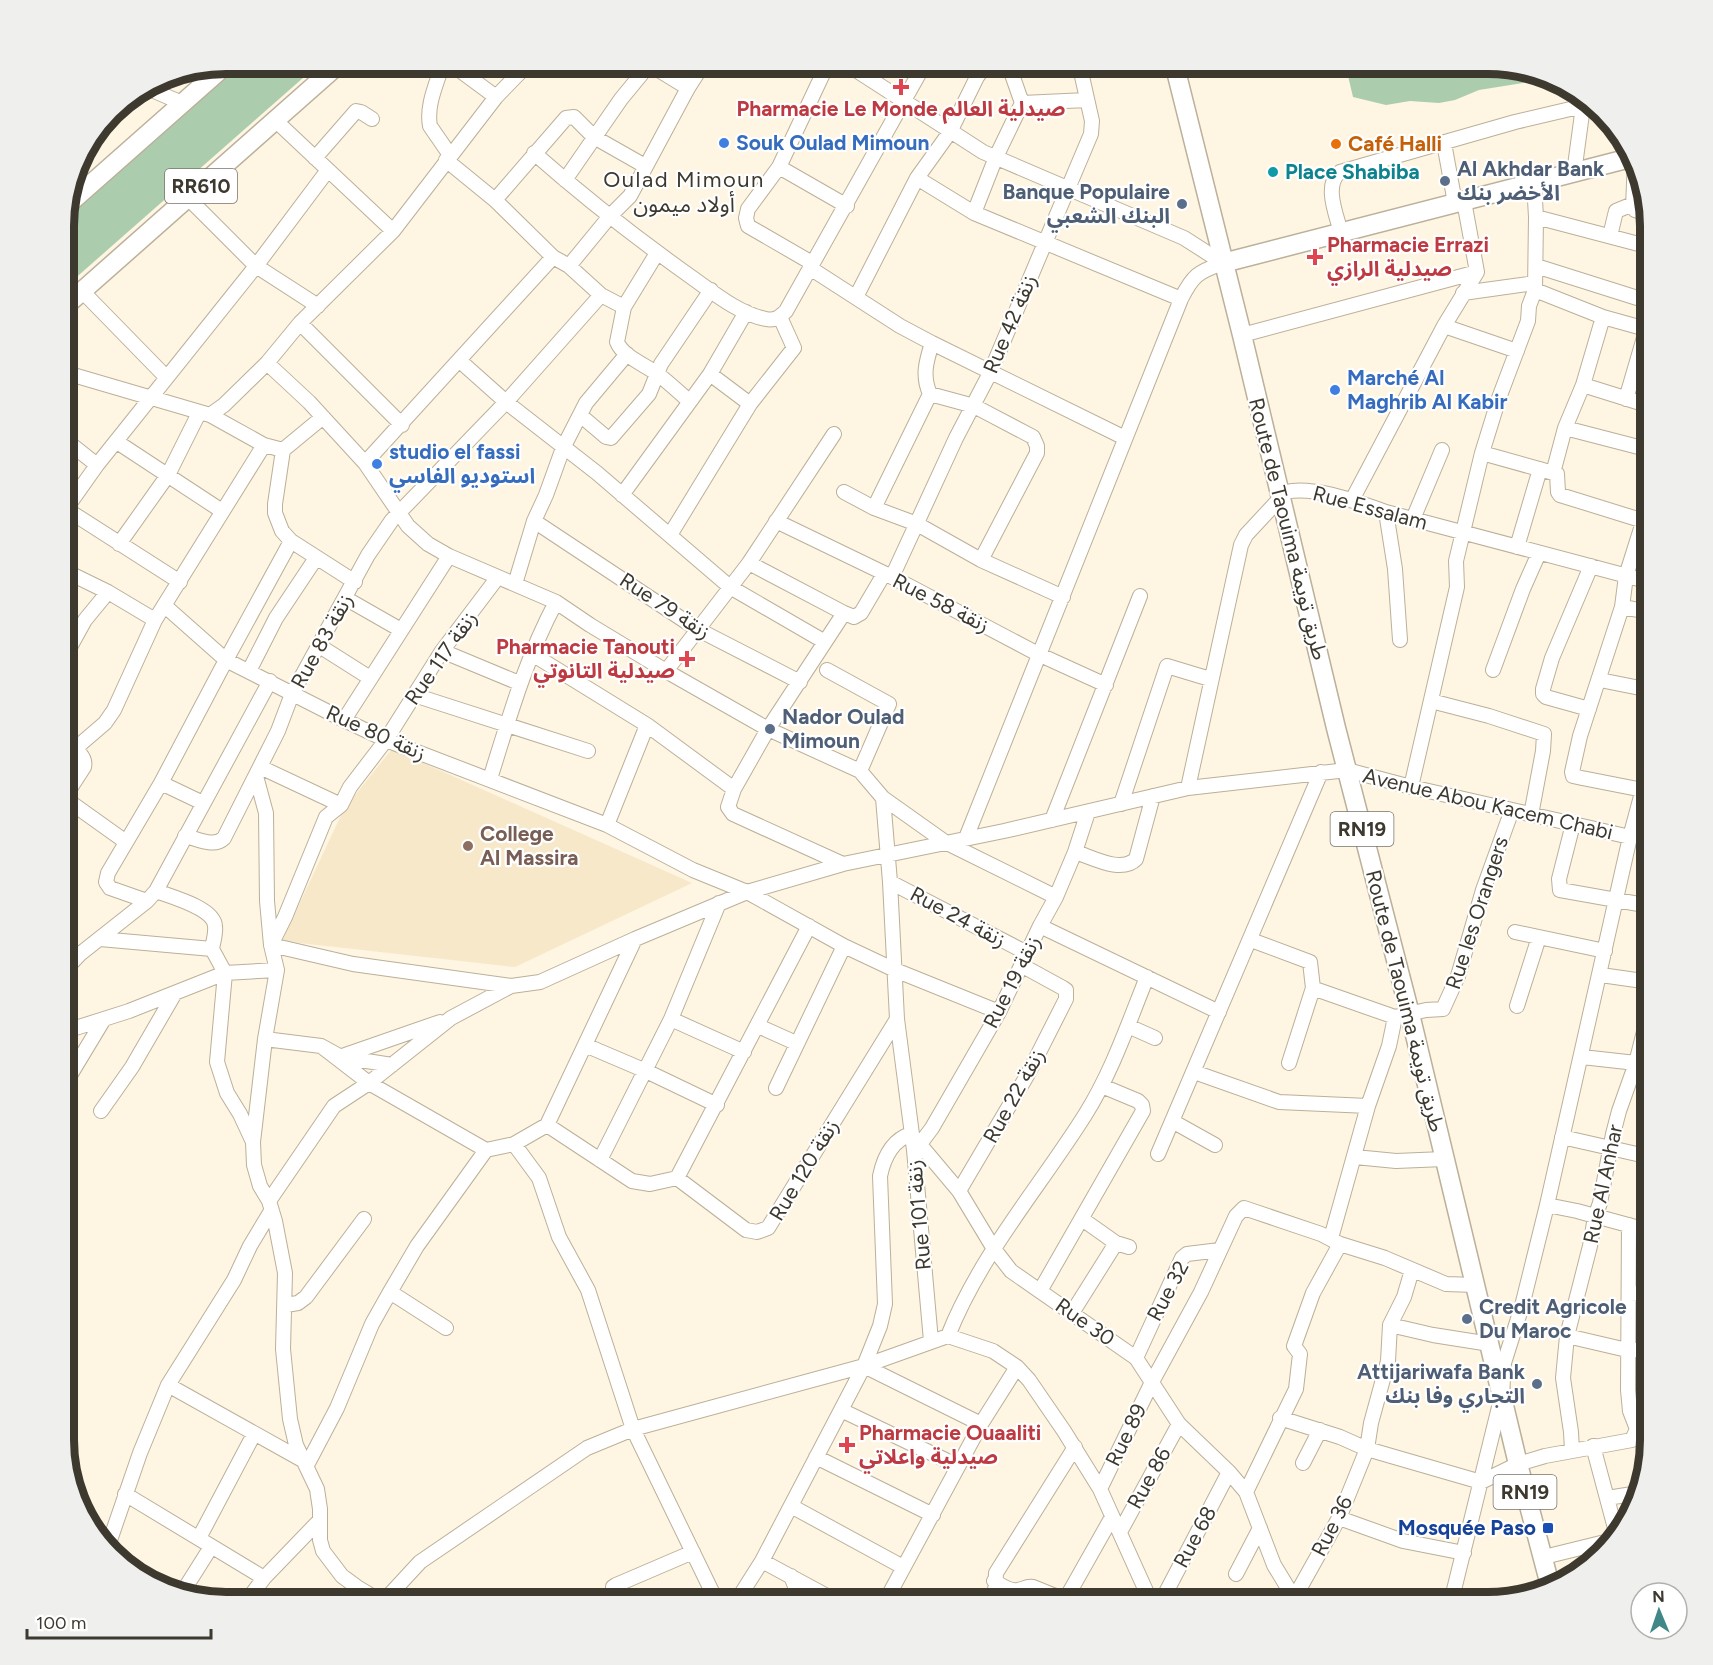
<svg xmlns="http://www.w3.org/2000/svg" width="1713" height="1665" font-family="Figtree,'Noto Sans Arabic',sans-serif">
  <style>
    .built { fill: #f6e8c9 }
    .green { fill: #accdad }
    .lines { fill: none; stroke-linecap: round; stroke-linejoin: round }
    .minor-casing { stroke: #bbb099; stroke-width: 16 }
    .major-casing { stroke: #bbb099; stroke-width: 21 }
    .minor { stroke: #fff; stroke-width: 14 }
    .major { stroke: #fff; stroke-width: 18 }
    .health-dot { fill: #e0444e; stroke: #fff; stroke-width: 2 }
    .shop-dot { fill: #3f7fe0; stroke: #fff; stroke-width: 2 }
    .food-dot { fill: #e8710a; stroke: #fff; stroke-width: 2 }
    .culture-dot { fill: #0f9aa8; stroke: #fff; stroke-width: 2 }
    .service-dot { fill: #5c6f8a; stroke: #fff; stroke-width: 2 }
    .education-dot { fill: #8d6e63; stroke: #fff; stroke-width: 2 }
    .transit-dot { fill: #1a4fb4; stroke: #fff; stroke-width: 2 }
    .labels { text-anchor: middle; stroke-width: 4.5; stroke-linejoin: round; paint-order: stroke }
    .shield { fill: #fff; stroke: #77746d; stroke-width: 1.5 }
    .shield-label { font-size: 20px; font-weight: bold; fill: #3d392f }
    .health-label { font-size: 21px; font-weight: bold; fill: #be3a42; stroke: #fff; text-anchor: start }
    .shop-label { font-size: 21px; font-weight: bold; fill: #366cbe; stroke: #fff; text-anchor: start }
    .food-label { font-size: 21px; font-weight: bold; fill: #c56008; stroke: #fff; text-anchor: start }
    .service-label { font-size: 21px; font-weight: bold; fill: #4e5e75; stroke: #fff; text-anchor: start }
    .culture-label { font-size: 21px; font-weight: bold; fill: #0d838f; stroke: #fff; text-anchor: start }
    .street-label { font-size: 21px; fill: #3d392f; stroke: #fff }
    .education-label { font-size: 21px; font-weight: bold; fill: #785e54; stroke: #fff; text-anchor: start }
    .transit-label { font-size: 21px; font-weight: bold; fill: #164399; stroke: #fff; text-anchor: end }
    .neighbourhood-label { font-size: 22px; letter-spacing: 1.5px; fill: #3d392f; stroke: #fff }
    .rim { fill: none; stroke: #3d392f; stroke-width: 8 }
  </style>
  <rect width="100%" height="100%" fill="#fef5e2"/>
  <!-- built -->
  <path class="built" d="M392 749 692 883 515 967 282 941 344 809Z"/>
  <!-- green -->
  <path class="green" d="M237 63H320L63 289V218Z
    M1345 63H1498L1534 73 1535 81 1479 90 1455 100 1439 103 1410 101 1386 105 1353 97Z"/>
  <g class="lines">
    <defs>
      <path id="minor" d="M443 63C437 83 426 105 430 126L450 155
        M450 63 496 97
        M647 63 688 88
        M845 63 983 152 1184 238 1223 263
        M868 78 873 63
        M145 87 182 103
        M1022 103 1087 100
        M275 120 393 231
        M1444 143 1455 203
        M534 153C585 198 639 240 694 279 715 294 740 314 766 319 775 321 780 317 786 311L925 63
        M315 158 356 111 361 112 372 119
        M1635 159 1633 207 1635 210 1648 214
        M446 160 495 200 553 257 569 266 601 295 624 307
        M779 167 847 206
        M1574 173 1584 99
        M917 178 974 213 1181 299
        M565 180 621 99 649 65
        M188 198 256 266 318 306
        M495 200 566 118 574 117 594 137 645 166
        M1464 201 1477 272
        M974 213 996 157 1022 103 1008 63
        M1536 217 1650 247
        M1341 233C1337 216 1323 185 1340 172L1515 122 1583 106
        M1610 236 1616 211 1633 204
        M657 253 624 307 617 342C623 357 646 365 659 375 669 383 679 392 689 401
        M812 263 748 226 746 218 748 209 779 167 828 63
        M569 266 610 216 630 196 688 88 704 63
        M1536 266 1650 302
        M810 268 900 326 932 343 1125 438
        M1535 290 1603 317 1646 329
        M82 291 166 377
        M1463 293 1535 283
        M856 297 917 178 950 132 977 77 987 63
        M300 323 402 425
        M1444 326 1517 351
        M1242 335 1477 272
        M460 361 506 402 597 473 730 587 825 642
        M267 363 309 402 365 463 408 526 428 544 449 556 556 602 590 625 666 671 768 729 860 771 883 798 945 842 1056 897
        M63 372 210 415 264 445 283 450 275 504V513L282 531 291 541 355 582
        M710 374 750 404
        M1583 385 1650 406
        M930 394 974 406 1033 437 1037 446V453L981 560
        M1626 399 1650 317
        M210 415 224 405 267 363 300 323 393 231 496 97 529 63
        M580 415 606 437 611 438 649 394 661 364 711 290
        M1565 428 1650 450
        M63 438 97 465
        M117 442 222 511
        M283 450 323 417
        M1482 453 1557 474 1558 492 1560 495 1644 521
        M365 463 553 257
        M1553 473 1565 428 1583 385 1603 317
        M844 492 874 508 917 524 981 560 1063 597
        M622 495 710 374 746 312
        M1352 500 1444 326 1477 272
        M874 508 930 394C922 376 926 362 932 343
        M66 509 180 582
        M1386 512 1395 569 1400 640
        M63 513 97 465 256 266 328 170
        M1413 519 1442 450
        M534 521 697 629 800 682
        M776 521 892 577 1038 654 1106 685
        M670 535 750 404 794 348 780 317
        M119 544 168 475 199 413
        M1517 547 1540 469
        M749 563 844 613 854 617 861 613 884 574
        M63 570 108 592 155 620
        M892 577 956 438 990 373 1091 134 1092 121 1079 63
        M515 584 534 521 546 495 563 448 586 403 627 354
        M345 598 401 630
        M165 606 226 660 344 720 386 740 607 825 693 870 747 892 844 946 895 970 999 1012
        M1622 607 1650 612
        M318 645 370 678
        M442 651 519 683
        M532 654 647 725 734 789
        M63 660 85 620 108 592
        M827 670 889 704 860 771
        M1493 670 1523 589 1539 553
        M249 671 276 618 316 558
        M666 671 749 563 834 434
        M1600 680 1650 690
        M414 695 588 751
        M1431 701 1489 716 1544 734 1543 751 1531 815
        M1589 709 1546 697 1543 694V689L1552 658 1591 566
        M344 720 449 556
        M63 740C72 747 87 755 84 767L64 798
        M63 759 105 723 114 710 155 620 264 445
        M260 767 341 805
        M256 776 266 813 267 901 271 945 277 970 265 1039 253 1142 254 1165 260 1186 269 1201 275 1221 285 1273 283 1349 290 1419 296 1445 317 1489 320 1509V1540L323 1551 342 1576 357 1587 382 1602
        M490 779C509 718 526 658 556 602
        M161 783 203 803
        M1411 787 1457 587 1456 561 1482 453 1499 398 1528 321 1529 306 1535 290 1536 217 1534 183
        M1188 788 1241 545 1246 535 1286 492C1313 485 1360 503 1386 512L1650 582
        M1643 790 1582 778 1573 776 1572 772 1580 736 1622 607 1626 576 1650 500
        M63 797 126 842
        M883 798 890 882 897 1019 914 1150 931 1341
        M1121 804 1167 666 1210 679
        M1052 820 1140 596
        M1573 824 1559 879 1560 890 1650 906
        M607 825 647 725
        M1634 826 1650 829
        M185 836C198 839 214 848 224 838L278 731 292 694 368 555 392 520 506 402 601 295
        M966 838 1181 299C1193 275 1198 272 1223 263
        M1075 852C1092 857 1121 874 1136 859L1153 796
        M843 864 733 814 728 807 734 789 768 729 844 613
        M890 882 1027 953
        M156 891C172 897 214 908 215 926 216 934 213 942 212 949L225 973 217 1062 227 1093 240 1114 253 1142
        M147 901 110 888 106 882 108 873 161 783 226 660 291 541
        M1040 926 1219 1012
        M1515 932 1605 951
        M100 939 212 949
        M1251 940 1310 962 1313 988 1318 990 1395 1017 1426 1010 1443 1009 1458 976 1483 890 1512 810
        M272 943 285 917 326 817 341 805 350 787 386 740 442 651 498 577
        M271 945 353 964 511 986 540 982 635 939 747 892 843 864 1004 831 1188 788 1347 770 1411 787 1630 837
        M63 949 80 954
        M63 972 80 954 147 901 156 891 270 681
        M1601 975 1650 982
        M1517 1006 1539 937
        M671 1019 744 1052
        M758 1026 796 1043
        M1128 1026 1155 1038
        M63 1032 129 1011 225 973 277 970
        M265 1039 321 1046 341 1057 392 1065
        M585 1045 646 1071 717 1105
        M321 1046 369 1083 486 1150
        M342 1056 440 1022
        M1582 1057 1636 1063 1650 1067
        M1289 1063 1313 988
        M1194 1072 1279 1102 1368 1106
        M63 1087 104 1019
        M776 1088 844 946
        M101 1111 132 1067 175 993
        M1172 1121 1215 1145
        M547 1125 632 1181 650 1184 677 1178 809 926
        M1562 1137 1650 1157
        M514 1144 539 1178 559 1237 588 1290 633 1429 717 1602
        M920 1144 932 1128 999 1012 1040 926 1056 897 1075 852 1088 812
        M1158 1154 1321 772
        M1355 1157 1396 1161 1444 1159
        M600 1160 671 1019 719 903
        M677 1178 746 1230 757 1232 768 1228 897 1019
        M959 1191 1028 1074 1066 999V990L1063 988 1021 965
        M269 1201 334 1106 369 1083 451 1018 511 986
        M1547 1205 1577 1211 1650 1231
        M1082 1219 1116 1243 1129 1247
        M1331 1238 1368 1106 1389 1046 1395 1017
        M1040 1291 1143 1111 1142 1105 1138 1101 1102 1086
        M390 1292 446 1328
        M1630 1294 1650 1293
        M286 1305 298 1303 306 1297 364 1219
        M1072 1313 1116 1243
        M1390 1325 1433 1335 1490 1344
        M948 1336C980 1255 1039 1188 1085 1115 1112 1072 1128 1024 1147 977
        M1567 1336 1627 1350H1650
        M1136 1358 1182 1258 1187 1254 1220 1250
        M864 1366 880 1326 885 1304 880 1176C884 1157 892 1140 911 1134L959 1191 994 1249 1011 1271 1136 1358 1179 1424 1229 1472 1246 1492 1274 1565 1294 1598
        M168 1385 304 1461
        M841 1410 958 1466
        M1630 1411 1650 1408
        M1280 1418 1340 1437 1367 1449 1481 1482 1518 1464 1545 1456 1632 1440 1637 1429 1630 1411 1628 1390 1629 1225
        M1593 1446 1616 1532
        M1572 1451 1571 1432 1563 1378 1567 1336 1590 1246 1595 1217 1600 1203 1613 1134 1619 1111 1636 1063 1649 1012 1650 998
        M816 1457 933 1515
        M1303 1463 1320 1430
        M307 1465 337 1408 372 1324 390 1292 417 1246 486 1150 514 1144 547 1125 635 939
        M1100 1489 1152 1382 1201 1292 1236 1216 1244 1208 1321 1234 1340 1244 1385 1258 1446 1284 1475 1285
        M1246 1492 1296 1389 1300 1354 1294 1346 1313 1293 1340 1244
        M125 1494 264 1578
        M1607 1498 1639 1493
        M791 1506 903 1567
        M1339 1518 1403 1541 1464 1553
        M1120 1532 1179 1424
        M199 1538 254 1434
        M107 1549 140 1453 168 1385 234 1280 250 1246 271 1211
        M1544 1557 1609 1541
        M762 1561 838 1602
        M1236 1574 1260 1528
        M791 1576 801 1602
        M994 1581C1001 1585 1010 1592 1018 1590 1024 1589 1026 1586 1033 1587L1070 1602
        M182 1593 211 1547
        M613 1593 633 1602
        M246 1602 264 1578 320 1520
        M383 1602 420 1562 587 1448 633 1429 864 1366 981 1424
        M602 1602 613 1593V1587L616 1585 693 1552
        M736 1602 762 1561 864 1366 948 1336 993 1351 1017 1367 1029 1380 1064 1431 1100 1489 1151 1602
        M885 1602 981 1424 1017 1367
        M992 1602 995 1594 996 1573 1075 1447
        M1064 1602 1112 1517
        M1161 1602 1229 1472
        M1292 1602 1339 1518 1367 1449 1371 1423 1388 1361 1390 1325 1404 1297 1412 1270
        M1451 1602 1502 1395 1504 1363 1522 1306 1547 1205 1630 837 1650 763"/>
      <path id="major" d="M1174 63 1242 335 1336 728 1410 1014 1518 1464 1551 1589
        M65 207 228 63
        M1223 263 1634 157
        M63 308 340 63"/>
    </defs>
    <!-- minor casing -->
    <use href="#minor" class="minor-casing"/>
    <!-- major casing -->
    <use href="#major" class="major-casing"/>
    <!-- minor -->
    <use href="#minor" class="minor"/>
    <!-- major -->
    <use href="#major" class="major"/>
  </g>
  <!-- markers -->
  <g class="health-dot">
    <path d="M898 78h6v6h6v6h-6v6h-6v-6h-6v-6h6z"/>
    <path d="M1312 248h6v6h6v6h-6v6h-6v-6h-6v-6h6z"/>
    <path d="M684 650h6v6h6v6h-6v6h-6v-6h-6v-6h6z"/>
    <path d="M844 1436h6v6h6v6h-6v6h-6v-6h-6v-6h6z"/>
  </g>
  <g class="shop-dot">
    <circle cx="724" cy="143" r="6"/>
    <circle cx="1335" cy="390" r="6"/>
    <circle cx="377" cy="464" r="6"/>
  </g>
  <circle class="food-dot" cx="1336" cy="144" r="6"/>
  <circle class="culture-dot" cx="1273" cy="172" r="6"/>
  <g class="service-dot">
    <circle cx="1445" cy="181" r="6"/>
    <circle cx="1182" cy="204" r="6"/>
    <circle cx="770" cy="729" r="6"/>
    <circle cx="1467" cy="1319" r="6"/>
    <circle cx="1537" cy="1384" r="6"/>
  </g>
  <circle class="education-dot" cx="468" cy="846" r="6"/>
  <rect class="transit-dot" x="1542" y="1522" width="12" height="12" rx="3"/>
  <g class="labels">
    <!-- shield labels -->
    <g class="shield">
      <rect x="165" y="169" width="72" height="34" rx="4.5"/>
      <rect x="1330.5" y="812" width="63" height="34" rx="4.5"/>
      <rect x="1493.5" y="1475" width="63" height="34" rx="4.5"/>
    </g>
    <g class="shield-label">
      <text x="201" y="193">RR610</text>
      <text x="1362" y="836">RN19</text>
      <text x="1525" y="1499">RN19</text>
    </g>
    <!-- health labels -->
    <g class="health-label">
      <text x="901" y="116" text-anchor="middle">Pharmacie Le Monde صيدلية العالم</text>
      <text x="1327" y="252">Pharmacie Errazi<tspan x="1327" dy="24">صيدلية الرازي</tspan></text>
      <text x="675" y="654" text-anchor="end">Pharmacie Tanouti<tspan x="675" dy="24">صيدلية التانوتي</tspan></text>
      <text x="859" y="1440">Pharmacie Ouaaliti<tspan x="859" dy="24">صيدلية واعلاتي</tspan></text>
    </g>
    <!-- shop labels -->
    <g class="shop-label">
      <text x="736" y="150">Souk Oulad Mimoun</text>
      <text x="1347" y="385">Marché Al<tspan x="1347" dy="24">Maghrib Al Kabir</tspan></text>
      <text x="389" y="459">studio el fassi<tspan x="389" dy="24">استوديو الفاسي</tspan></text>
    </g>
    <!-- food labels -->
    <g class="food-label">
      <text x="1348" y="151">Café Halli</text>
    </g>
    <!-- service labels -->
    <g class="service-label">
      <text x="1457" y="176">Al Akhdar Bank<tspan x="1457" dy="24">الأخضر بنك</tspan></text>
      <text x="1170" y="199" text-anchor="end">Banque Populaire<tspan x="1170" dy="24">البنك الشعبي</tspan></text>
      <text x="782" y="724">Nador Oulad<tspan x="782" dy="24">Mimoun</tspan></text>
      <text x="1479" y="1314">Credit Agricole<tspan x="1479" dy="24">Du Maroc</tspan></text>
      <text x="1525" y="1379" text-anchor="end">Attijariwafa Bank<tspan x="1525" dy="24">التجاري وفا بنك</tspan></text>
    </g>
    <!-- culture labels -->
    <g class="culture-label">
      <text x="1285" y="179">Place Shabiba</text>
    </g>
    <!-- street labels -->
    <g class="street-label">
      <text transform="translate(1010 324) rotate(-67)" y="7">Rue 42 زنقة</text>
      <text transform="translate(1370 508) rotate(15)" y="7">Rue Essalam</text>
      <text transform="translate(1288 529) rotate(76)" y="7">Route de Taouima طريق تويمة</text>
      <text transform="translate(941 603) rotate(27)" y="7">Rue 58 زنقة</text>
      <text transform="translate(665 606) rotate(33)" y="7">Rue 79 زنقة</text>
      <text transform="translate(322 641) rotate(-61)" y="7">Rue 83 زنقة</text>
      <text transform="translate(441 658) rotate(-55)" y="7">Rue 117 زنقة</text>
      <text transform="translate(376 733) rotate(24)" y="7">Rue 80 زنقة</text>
      <text transform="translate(1488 804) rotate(13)" y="7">Avenue Abou Kacem Chabi</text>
      <text transform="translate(1477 913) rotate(-72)" y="7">Rue les Orangers</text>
      <text transform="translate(958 917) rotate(28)" y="7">Rue 24 زنقة</text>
      <text transform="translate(1012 982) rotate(-63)" y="7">Rue 19 زنقة</text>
      <text transform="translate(1405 1001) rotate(76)" y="7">Route de Taouima طريق تويمة</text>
      <text transform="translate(1014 1096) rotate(-61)" y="7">Rue 22 زنقة</text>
      <text transform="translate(804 1170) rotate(-59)" y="7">Rue 120 زنقة</text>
      <text transform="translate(1603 1184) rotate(-78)" y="7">Rue Al Anhar</text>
      <text transform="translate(919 1215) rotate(-95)" y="7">Rue 101 زنقة</text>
      <text transform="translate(1168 1291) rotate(-62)" y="7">Rue 32</text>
      <text transform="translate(1085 1322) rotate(35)" y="7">Rue 30</text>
      <text transform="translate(1126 1435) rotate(-64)" y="7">Rue 89</text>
      <text transform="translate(1149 1478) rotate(-61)" y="7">Rue 86</text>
      <text transform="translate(1332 1526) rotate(-63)" y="7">Rue 36</text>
      <text transform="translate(1195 1537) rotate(-62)" y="7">Rue 68</text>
    </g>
    <!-- education labels -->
    <g class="education-label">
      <text x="480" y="841">College<tspan x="480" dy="24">Al Massira</tspan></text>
    </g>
    <!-- transit labels -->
    <g class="transit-label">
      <text x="1536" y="1535">Mosquée Paso</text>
    </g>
    <!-- neighbourhood labels -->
    <g class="neighbourhood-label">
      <text x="684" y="187">Oulad Mimoun<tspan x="684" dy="25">أولاد ميمون</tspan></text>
    </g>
  </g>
  <!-- crop -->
  <path d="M0 0H1713V1665H0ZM226 74H1488A152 152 0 0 1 1640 226V1440A152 152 0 0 1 1488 1592H226A152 152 0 0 1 74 1440V226A152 152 0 0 1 226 74Z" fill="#efefee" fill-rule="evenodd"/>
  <path class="rim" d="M226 74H1488A152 152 0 0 1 1640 226V1440A152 152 0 0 1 1488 1592H226A152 152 0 0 1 74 1440V226A152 152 0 0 1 226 74Z"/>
  <!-- north arrow -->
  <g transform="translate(1659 1611) rotate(358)"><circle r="28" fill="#ffffff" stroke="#b1b0ac" stroke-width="1.5"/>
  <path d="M0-4.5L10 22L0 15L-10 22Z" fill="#408888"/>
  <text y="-9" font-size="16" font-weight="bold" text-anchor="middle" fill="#3d392f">N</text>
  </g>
  <!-- scale -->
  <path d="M27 1629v9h184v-9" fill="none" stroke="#3d392f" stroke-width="3"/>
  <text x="36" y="1629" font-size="18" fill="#3d392f" stroke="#ffffff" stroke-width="4.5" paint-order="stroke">100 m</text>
</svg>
